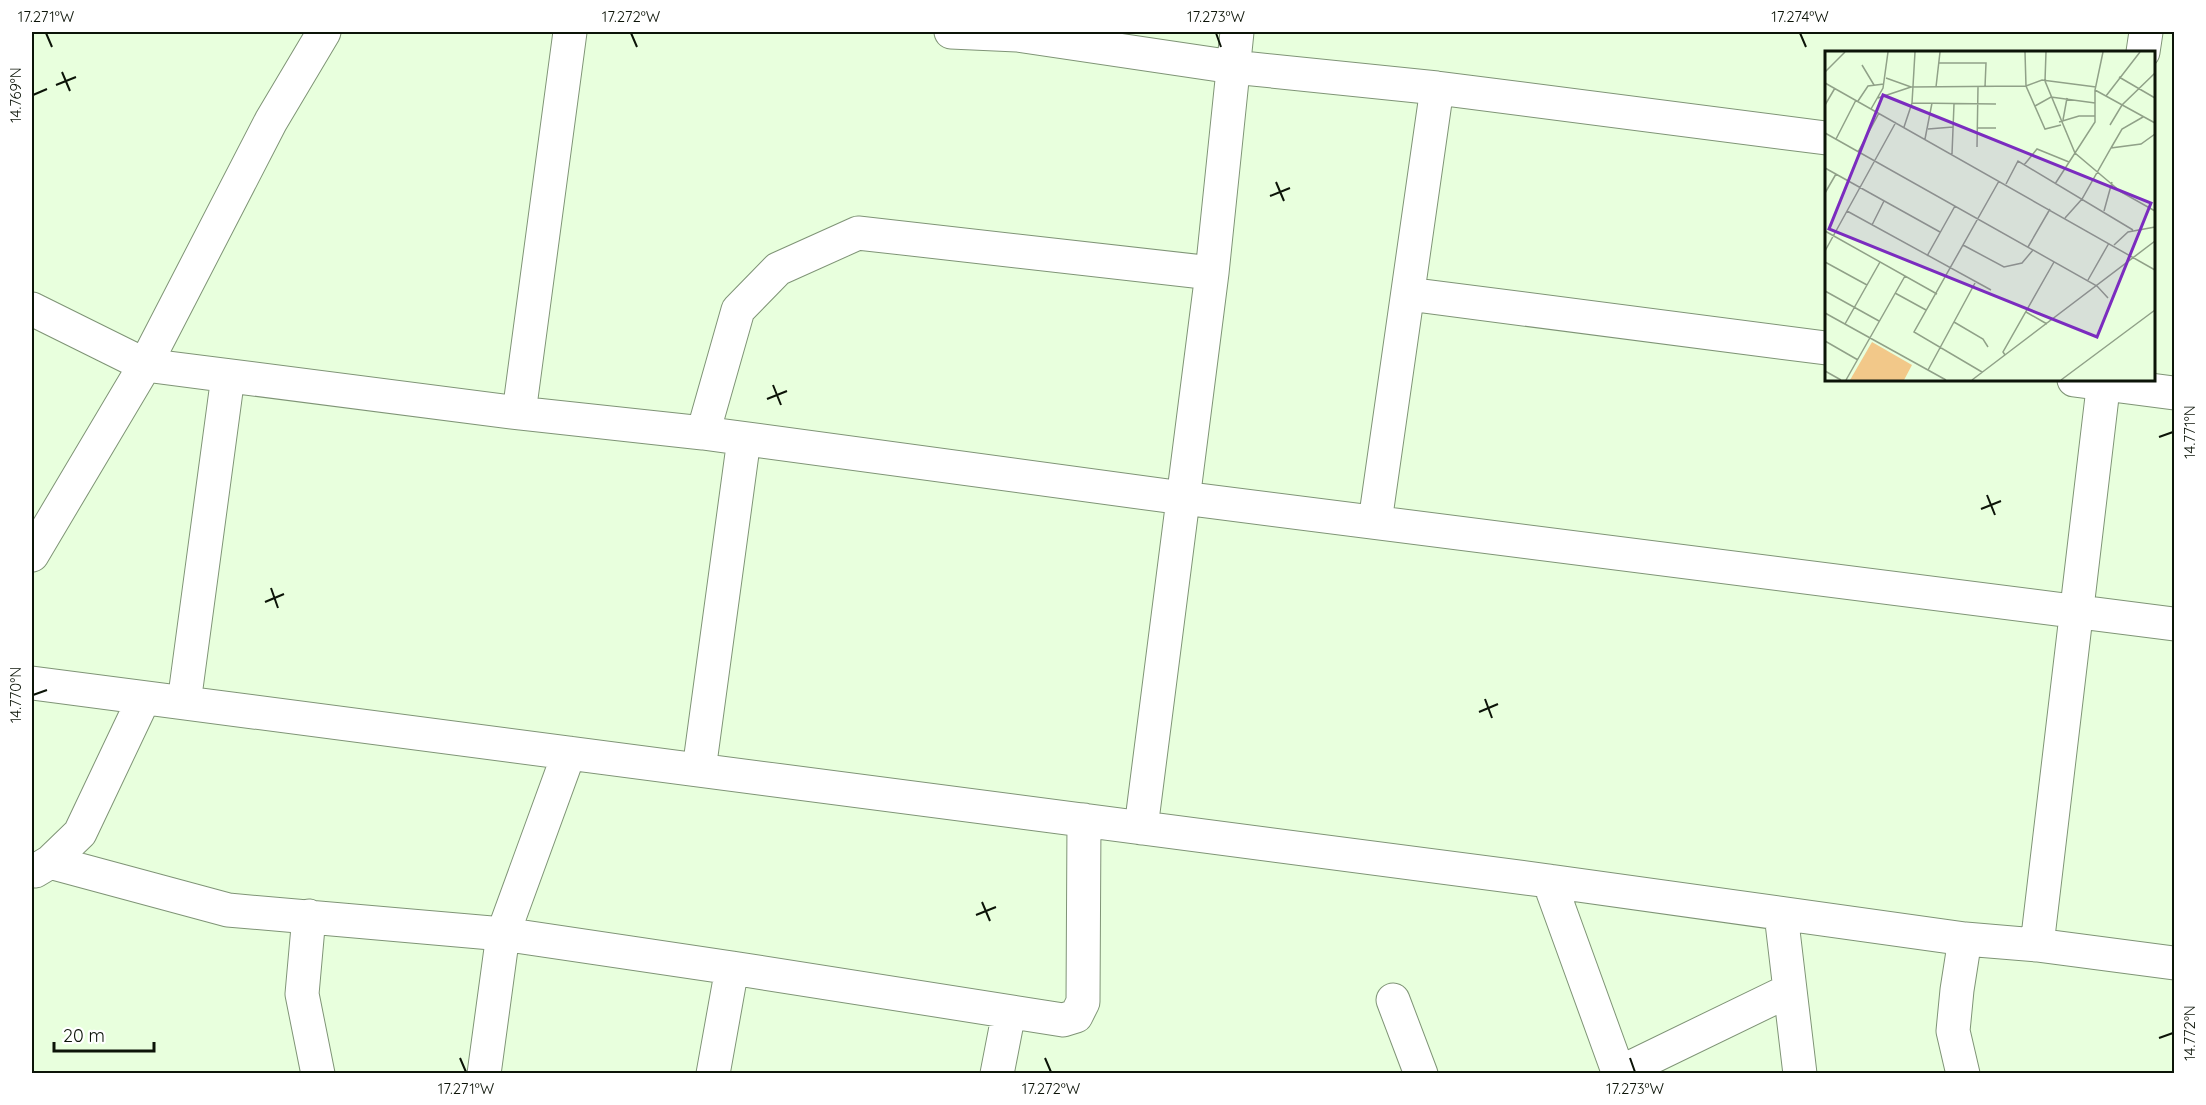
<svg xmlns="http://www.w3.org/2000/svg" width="2206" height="1105" font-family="Quicksand,sans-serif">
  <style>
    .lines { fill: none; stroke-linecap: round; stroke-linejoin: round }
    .minor-casing { stroke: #7f9476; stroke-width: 35 }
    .minor { stroke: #fff; stroke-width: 33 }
    .ticks { fill: none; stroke: #0c1408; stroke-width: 2 }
    .inset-road { fill: none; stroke: #90a188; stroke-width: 1.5 }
    .view { fill: #7b2cbf; fill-opacity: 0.15; stroke: #7b2cbf; stroke-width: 3 }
    .inset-edge { fill: none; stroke: #0c1408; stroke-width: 3 }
    .neatline { fill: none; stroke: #0c1408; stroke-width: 2 }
    .ticks-label { font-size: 15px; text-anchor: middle; fill: #0c1408 }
  </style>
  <rect width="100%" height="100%" fill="#e8ffdd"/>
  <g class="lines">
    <defs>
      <path id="minor" d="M951 32 1017 35 1233 67 1437 88 1826 138
        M2143 52 2146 32
        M1408 294 1826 348
        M32 309 145 365 519 413 703 433 1183 498 2174 624
        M2074 380 2174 393
        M519 413 570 32
        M703 433 738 310 778 269 858 233 1212 273
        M1375 522 1437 88
        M32 555 145 365 271 121 324 32
        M32 683 1549 881 1965 939 2037 945 2174 963
        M184 703 228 376
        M699 770 744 439
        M1141 828 1212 273 1237 32
        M50 862 228 910 503 934 732 968 1063 1020 1076 1016 1083 1002 1084 820
        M35 871 50 862 80 833 144 698
        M1549 881 1619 1074
        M1781 914 1800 1074
        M309 916 302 994 318 1074
        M2037 945 2104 380
        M1393 1000 1421 1074
        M1619 1073 1790 990
        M484 1074 503 934 569 753
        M713 1074 732 968
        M997 1074 1009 1012
        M1963 1074 1953 1031 1957 990 1965 939"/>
    </defs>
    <!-- minor casing -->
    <use href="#minor" class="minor-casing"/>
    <!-- minor -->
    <use href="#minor" class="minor"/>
  </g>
  <!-- ticks -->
  <path class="ticks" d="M46 33 52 47M631 33 637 47M1216 33 1221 47M1800 33 1806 47M62 72 70 91M56 85 76 77M33 95 47 89M1276 182 1284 201M1270 196 1290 188M773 385 781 405M767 399 787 391M2159 437 2173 432M1987 495 1995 515M1981 509 2001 501M271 588 278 608M265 602 284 594M33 695 47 690M1485 699 1492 718M1479 712 1498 704M982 902 990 921M976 915 996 907M2159 1038 2173 1033M460 1058 466 1072M1045 1058 1051 1072M1630 1058 1635 1072"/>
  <!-- overview -->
  <g transform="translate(1825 51)">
    <rect width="330" height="330" fill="#e8ffdd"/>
    <path d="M47 291 87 314 79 329H25Z" fill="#f2c889"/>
    <path class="inset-road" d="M200 1 201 35 220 78 236 74M221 1 220 30 250 102 296 141 330 160M114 12H161L160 36M37 14 49 34M0 21 20 1M294 26 330 47M61 27 86 36 201 35 217 29 271 36M0 32 330 219M111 36 115 1M270 39 330 72M281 45 315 1M53 47 86 36M33 50 43 35 59 33M87 52 171 53M0 54 10 37M210 55 226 46 270 52M46 58 58 37 63 1M238 69 242 47M234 71 254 65H270M285 74 297 54 330 22M79 76 87 52 90 1M152 77H171M103 78 128 76M0 82 272 235 283 247M11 88 31 49M100 88 107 52M152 96 153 36M286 97 297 78 318 66M33 101 54 62M127 103 129 53M199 114 212 98 244 111M0 117 115 181M181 133 193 110 308 179M230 133 270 71V39L278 1M0 142 11 123M22 160 166 239M279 160 287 131M240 167 257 148 286 97 316 93 330 83M47 174 59 150M0 180 112 243M138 194 179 216 197 212 208 199M289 194 303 181 330 176M203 196 225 158M0 200 71 71M102 205 130 155M0 211 42 234M263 229 284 192M0 240 54 270M70 242 101 259M201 261 222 273M0 262 121 329M129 271 158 288 163 296M20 273 55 211M0 290 33 309M180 304 178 301 229 211M103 319 150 232M0 320 16 329M157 321 89 281 174 130M21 329 80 225M147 329 330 190M236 329 330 259"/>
    <path class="view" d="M58 44 326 152 272 286 4 178Z"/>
    <rect width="330" height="330" class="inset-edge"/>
  </g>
  <!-- border -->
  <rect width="2206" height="1105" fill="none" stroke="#ffffff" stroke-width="66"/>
  <!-- scale -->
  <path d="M54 1042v9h100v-9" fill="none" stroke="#0c1408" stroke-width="3"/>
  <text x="63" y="1042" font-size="18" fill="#0c1408" stroke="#ffffff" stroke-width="4.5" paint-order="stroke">20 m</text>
  <rect x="33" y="33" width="2140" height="1039" class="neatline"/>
  <g class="ticks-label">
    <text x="46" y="22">17.271°W</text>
    <text x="631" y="22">17.272°W</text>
    <text x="1216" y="22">17.273°W</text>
    <text x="1800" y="22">17.274°W</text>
    <text transform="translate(16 95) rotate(-90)" y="5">14.769°N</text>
    <text transform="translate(2190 432) rotate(-90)" y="5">14.771°N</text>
    <text transform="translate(16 695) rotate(-90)" y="5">14.770°N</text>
    <text transform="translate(2190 1033) rotate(-90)" y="5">14.772°N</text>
    <text x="466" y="1094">17.271°W</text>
    <text x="1051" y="1094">17.272°W</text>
    <text x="1635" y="1094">17.273°W</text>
  </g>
</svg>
